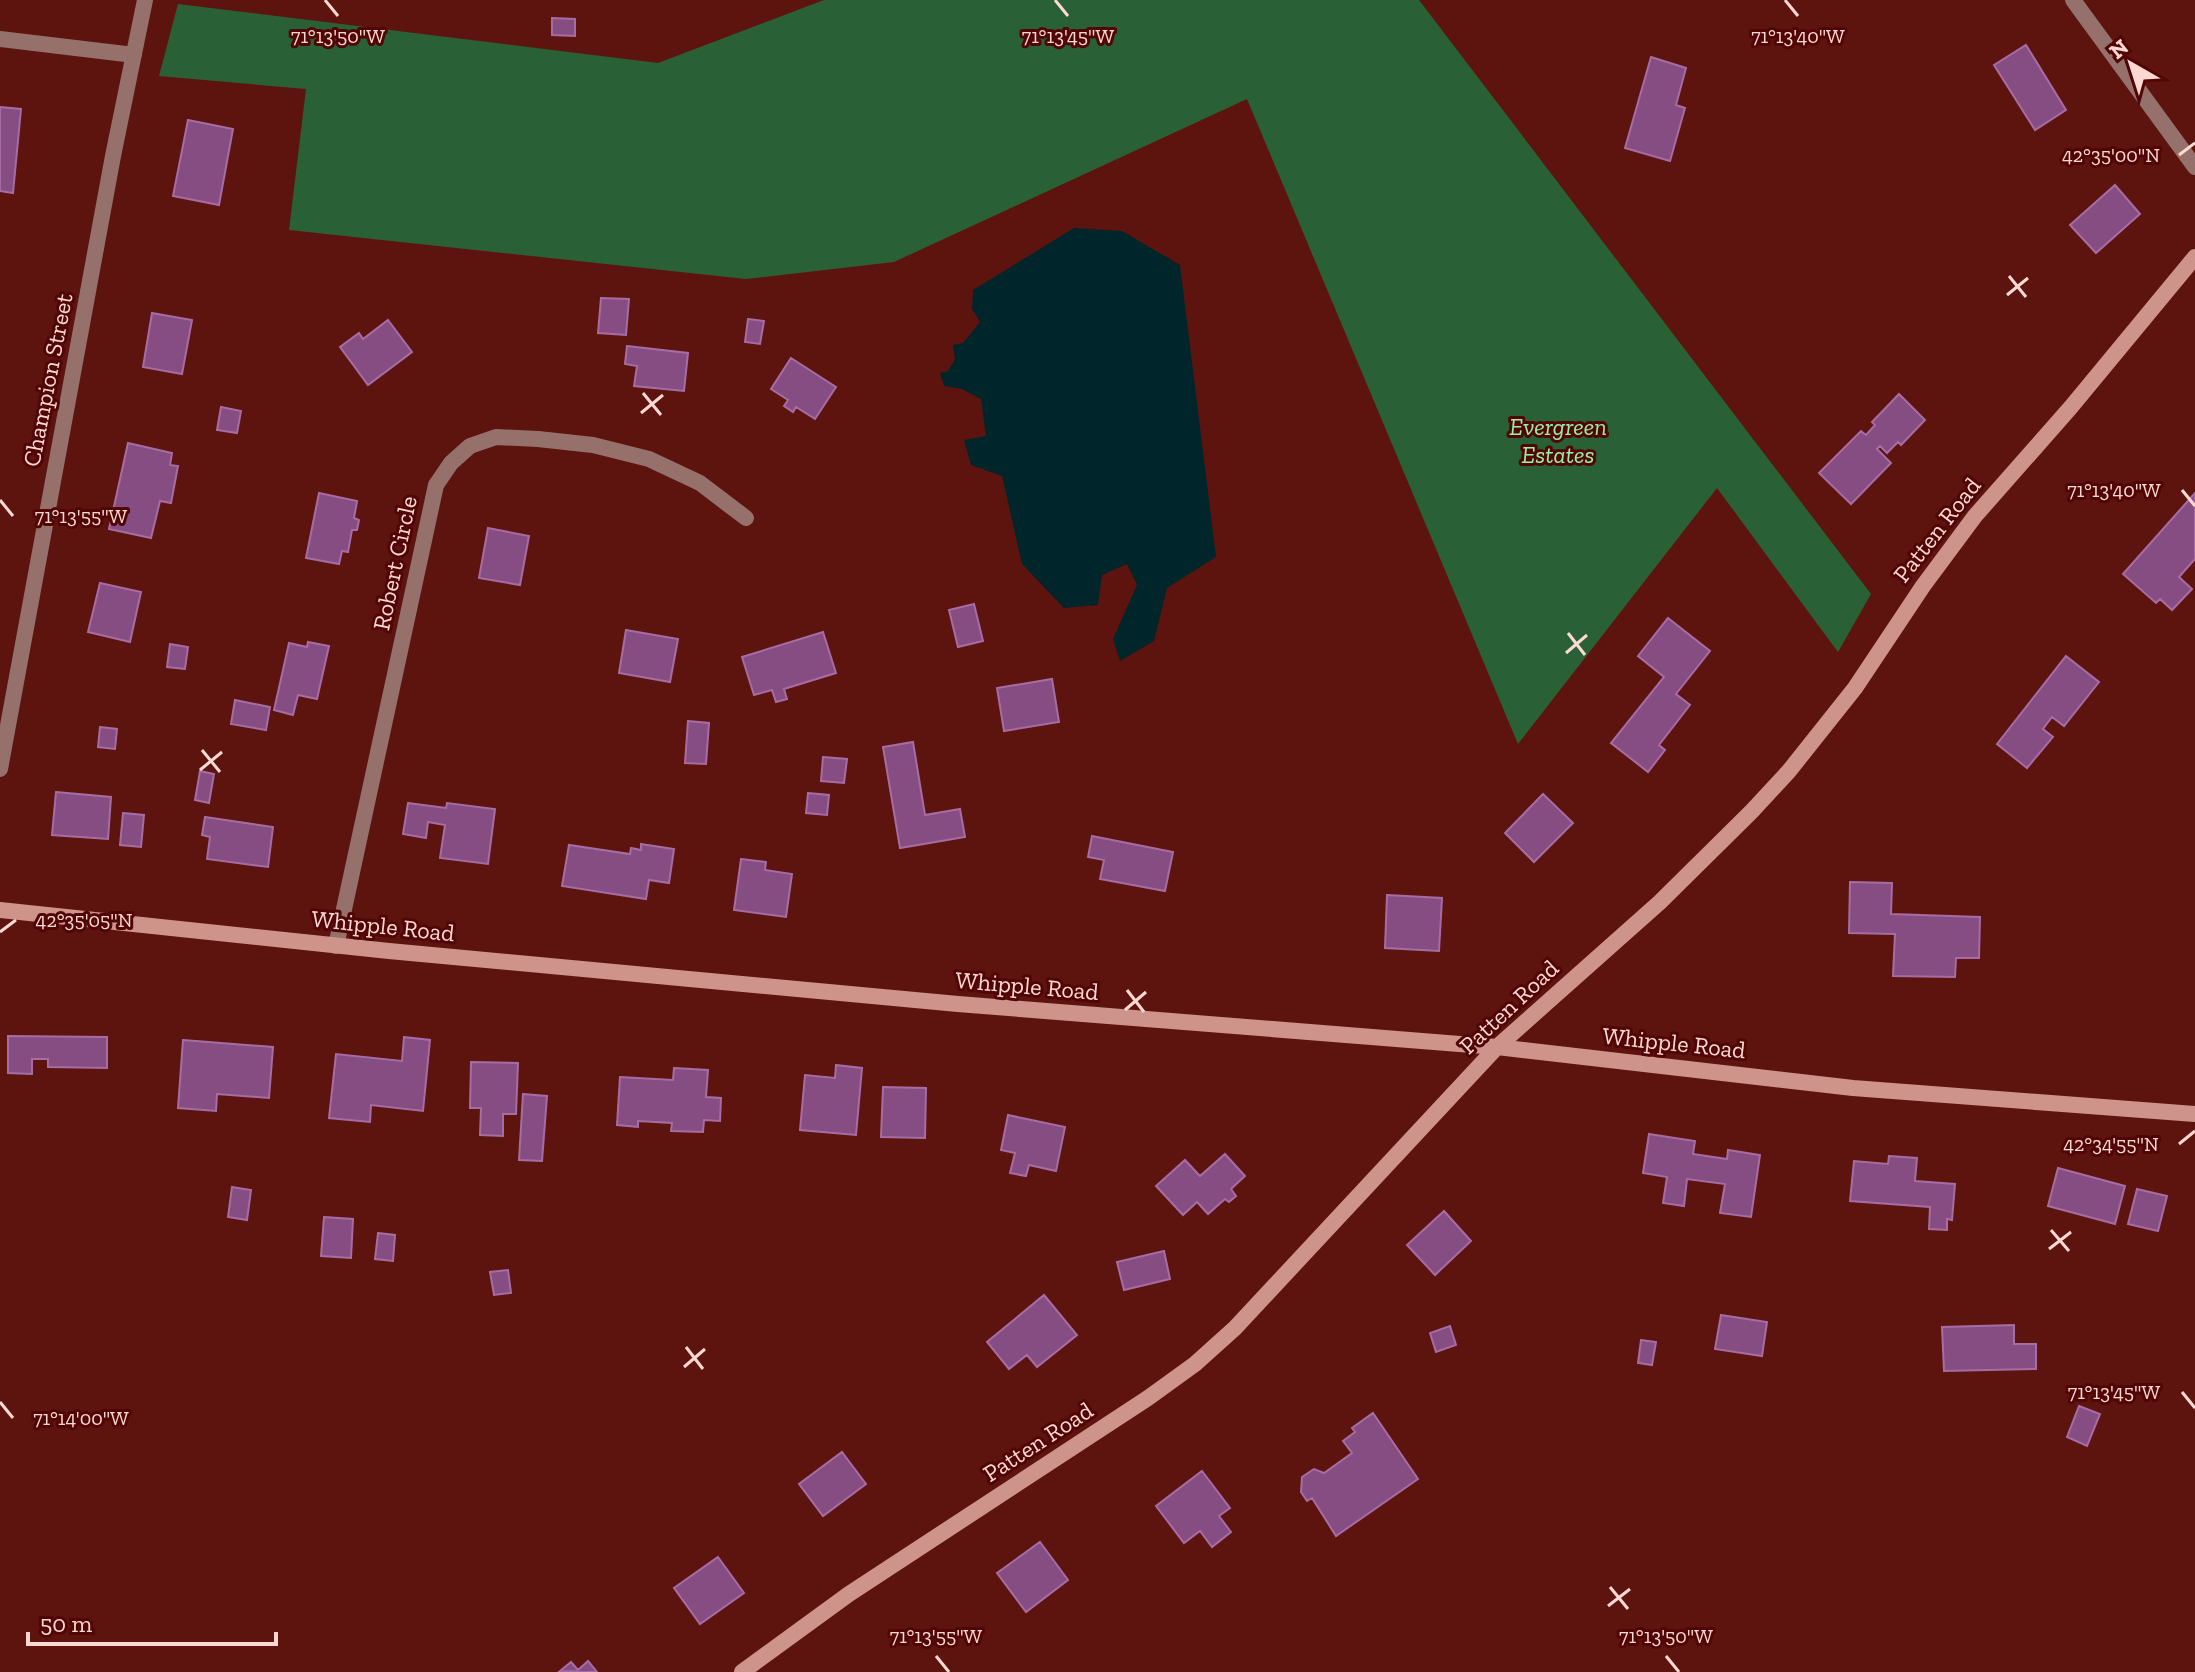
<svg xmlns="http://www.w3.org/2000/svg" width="2195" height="1672" font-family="'Zilla Slab',serif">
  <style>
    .green { fill: #2a6035 }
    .water { fill: #00252a }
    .building { fill: #854d82; stroke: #a76ca4; stroke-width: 2 }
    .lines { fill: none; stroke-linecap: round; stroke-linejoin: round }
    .street { stroke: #96716c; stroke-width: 16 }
    .secondary { stroke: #ce948b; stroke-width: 16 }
    .ticks { fill: none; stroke: #fed9d3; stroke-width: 3 }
    .labels { text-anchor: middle; stroke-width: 6; stroke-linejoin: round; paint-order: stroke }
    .street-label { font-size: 24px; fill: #fed9d3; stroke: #510605 }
    .park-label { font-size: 24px; font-style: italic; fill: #96f0a5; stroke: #510605 }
    .ticks-label { font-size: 20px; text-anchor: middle; fill: #fed9d3; stroke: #510605; stroke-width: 6; stroke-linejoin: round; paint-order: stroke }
  </style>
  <rect width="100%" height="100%" fill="#5d140f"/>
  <!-- green -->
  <path class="green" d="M824 0H1419L1871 594 1838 652 1717 488 1518 744 1247 99 894 262 746 279 289 230 306 89 159 76 178 4 658 63Z"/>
  <!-- water -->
  <path class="water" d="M1074 228 1122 231 1180 265 1216 557 1167 588 1154 641 1120 661 1113 639 1137 585 1127 564 1102 575 1098 605 1064 608 1022 564 1002 476 971 465 964 440 986 436 981 399 962 389 944 386 940 373 948 371 955 359 953 345 963 343 980 322 972 309 973 290Z"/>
  <!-- building -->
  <path class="building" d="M552 18 575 19V36L552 35Z
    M2026 45 2066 110 2035 130 1994 65Z
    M1651 57 1686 68 1676 105 1685 108 1670 161 1625 148Z
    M0 107 21 109 13 193 0 191Z
    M188 120 233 129 219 205 173 196Z
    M2115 185 2140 214 2096 253 2070 225Z
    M601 298 629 299 626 335 598 333Z
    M152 313 192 320 182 374 143 367Z
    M748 319 764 321 760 344 745 342Z
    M388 320 412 352 368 385 340 347 359 333 363 339Z
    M627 346 688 353 684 391 634 386 637 366 625 364Z
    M791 358 836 387 815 419 796 407 793 412 784 406 788 400 771 389Z
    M1899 394 1925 420 1901 445 1898 442 1887 453 1880 446 1877 449 1891 463 1851 504 1819 473 1861 431 1866 435 1875 425 1872 422Z
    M221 407 241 411 237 433 217 430Z
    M128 443 172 453 170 465 178 466 171 503 160 501 151 538 109 529Z
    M319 493 357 501 354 518 359 520 357 530H352L348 552 342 551 339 564 306 558Z
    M2195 493V559L2179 577 2192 589 2172 610 2160 599 2156 603 2123 574Z
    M488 528 529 536 520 585 479 578Z
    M100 583 141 592 130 642 88 632Z
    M974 604 983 641 958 647 949 610Z
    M1668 618 1710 651 1676 694 1690 705 1659 745 1665 750 1648 772 1611 743 1664 677 1638 656Z
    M626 630 678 639 670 682 619 673Z
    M823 632 836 673 784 689 787 699 776 702 772 690 754 695 742 657Z
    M308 642 329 646 317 699 298 695 293 715 274 710 289 643 307 647Z
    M170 644 188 647 185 669 167 667Z
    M2066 656 2099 682 2064 726 2052 717 2043 729 2053 737 2027 768 1997 744Z
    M1052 679 1059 722 1004 731 997 688Z
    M235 700 270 707 266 730 231 724Z
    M688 721 709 723 706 764 685 763Z
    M100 727 117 729 115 749 98 747Z
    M913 742 925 815 960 809 965 837 900 848 883 747Z
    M823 757 847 759 844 783 821 781Z
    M200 771 214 774 209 803 195 800Z
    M56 792 111 797 108 839 52 835Z
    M808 793 829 795 827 815 806 813Z
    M1543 794 1573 823 1534 862 1505 833Z
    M408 803 446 808 447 803 495 809 488 864 440 858 445 825 428 822 426 838 403 834Z
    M123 813 144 815 141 847 120 845Z
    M205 817 273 827 268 867 207 859 210 837 202 835Z
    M1092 836 1173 852 1165 891 1100 879 1104 860 1088 857Z
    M641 844 674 849 669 883 649 880 646 899 562 886 569 845 630 854 631 848 641 850Z
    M741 859 766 862 765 870 792 874 786 917 734 910Z
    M1850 882 1892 883 1891 914 1980 917 1979 958H1956L1955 977 1893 976 1895 934 1849 933Z
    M1387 895 1442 898 1439 951 1385 948Z
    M8 1036 107 1037V1068L48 1067V1059H32V1074L8 1073Z
    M404 1037 430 1040 423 1111 371 1105 370 1122 329 1118 336 1054 402 1061Z
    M183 1040 273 1047 269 1098 217 1094 216 1111 178 1108Z
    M471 1062 518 1063 516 1114H503V1136L480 1135 481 1108H470Z
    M836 1065 862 1068 856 1135 800 1130 805 1075 835 1078Z
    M674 1068 708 1070 706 1097 721 1098 720 1121 704 1120 703 1132 671 1131 672 1123 638 1121V1127L617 1125 620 1077 673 1080Z
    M883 1087 926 1088 925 1138 881 1137Z
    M523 1094 547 1096 542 1161 519 1160Z
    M1008 1115 1065 1127 1056 1171 1029 1165 1026 1176 1010 1173 1015 1153 1001 1150Z
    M1649 1134 1695 1141 1693 1154 1727 1159 1728 1150 1760 1155 1751 1217 1720 1213 1725 1184 1687 1179 1684 1206 1663 1203 1667 1177 1643 1173Z
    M1225 1154 1245 1176 1231 1189 1236 1196 1229 1202 1225 1199 1208 1214 1197 1202 1183 1215 1156 1186 1185 1160 1200 1176Z
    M1889 1156 1917 1158 1915 1181 1955 1184 1952 1220 1947 1219V1230L1929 1229 1930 1207 1850 1201 1854 1161 1888 1164Z
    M2058 1168 2125 1186 2115 1224 2048 1206Z
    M232 1187 251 1190 247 1220 228 1217Z
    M2137 1189 2167 1196 2158 1231 2128 1224Z
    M1444 1211 1471 1241 1435 1275 1407 1245Z
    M324 1217 353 1219 351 1258 321 1256Z
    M378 1233 395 1235 393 1261 375 1259Z
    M1164 1251 1170 1279 1124 1290 1117 1262Z
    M508 1270 511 1293 494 1295 490 1272Z
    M1044 1295 1077 1335 1037 1367 1027 1355 1009 1369 987 1342Z
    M1721 1315 1767 1322 1762 1356 1715 1349Z
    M2014 1325V1344H2036V1369L1944 1371 1942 1327Z
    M1450 1326 1456 1345 1436 1352 1430 1333Z
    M1641 1340 1656 1342 1652 1365 1638 1363Z
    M2079 1406 2100 1414 2087 1446 2067 1437Z
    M1373 1413 1418 1479 1336 1536 1312 1498 1307 1501 1301 1492 1302 1477 1314 1469 1324 1473 1352 1453 1343 1441 1355 1432 1352 1428Z
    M842 1452 866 1484 823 1516 799 1484Z
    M1202 1471 1230 1508 1219 1516 1231 1532 1212 1547 1200 1531 1184 1543 1156 1506Z
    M1040 1542 1068 1580 1026 1612 997 1573Z
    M718 1557 744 1593 700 1624 674 1588Z
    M588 1661 597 1672 560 1671 571 1662 578 1670Z"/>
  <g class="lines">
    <!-- street -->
    <path class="street" d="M2073 0 2195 167
      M0 39 134 55
      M0 769 113 156 145 0
      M336 946 436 485 451 463 470 446 496 437 538 439 593 445 649 459 700 483 746 518"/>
    <!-- secondary -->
    <path class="secondary" d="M0 910 389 951 958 1004 1497 1047 1853 1088 2195 1114
      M742 1672 849 1594 1148 1398 1195 1364 1235 1328 1497 1047 1660 902 1752 811 1789 771 1855 688 1923 586 1975 516 2071 407 2195 257"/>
  </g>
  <!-- ticks -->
  <path class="ticks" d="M325 0 338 16M1055 0 1068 16M1785 0 1798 16M2179 155 2195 143M2009 276 2026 297M2007 295 2028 278M643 393 661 415M641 413 663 395M2182 490 2195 506M0 500 13 516M1568 633 1585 655M1566 653 1587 635M202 750 220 772M200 770 222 752M0 932 16 920M1127 990 1144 1012M1125 1010 1146 992M2179 1144 2195 1131M2051 1230 2069 1251M2049 1249 2071 1232M686 1347 703 1369M684 1367 705 1349M2182 1392 2195 1408M0 1402 13 1418M1610 1587 1628 1609M1608 1606 1630 1589M936 1656 949 1672M1666 1656 1679 1672"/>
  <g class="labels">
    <!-- street labels -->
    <g class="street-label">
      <text transform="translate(48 380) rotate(-79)" y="8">Champion Street</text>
      <text transform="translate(1937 530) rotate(-52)" y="8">Patten Road</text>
      <text transform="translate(395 563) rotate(-78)" y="8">Robert Circle</text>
      <text transform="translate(383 926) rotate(6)" y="8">Whipple Road</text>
      <text transform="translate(1027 986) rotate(5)" y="8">Whipple Road</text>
      <text transform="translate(1509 1007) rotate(-43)" y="8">Patten Road</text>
      <text transform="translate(1674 1043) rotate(6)" y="8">Whipple Road</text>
      <text transform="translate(1038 1442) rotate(-33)" y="8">Patten Road</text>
    </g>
    <!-- park labels -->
    <g class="park-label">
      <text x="1558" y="435">Evergreen<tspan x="1558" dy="28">Estates</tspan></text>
    </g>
  </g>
  <g class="ticks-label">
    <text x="1068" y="43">71°13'45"W</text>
    <text x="1798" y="43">71°13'40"W</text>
    <text x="338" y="43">71°13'50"W</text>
    <text x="2111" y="162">42°35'00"N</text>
    <text x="2114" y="497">71°13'40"W</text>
    <text x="81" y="523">71°13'55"W</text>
    <text x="84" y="927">42°35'05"N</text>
    <text x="2111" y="1151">42°34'55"N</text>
    <text x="2114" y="1399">71°13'45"W</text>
    <text x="81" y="1425">71°14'00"W</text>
    <text x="936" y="1643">71°13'55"W</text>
    <text x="1666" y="1643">71°13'50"W</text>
  </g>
  <!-- north arrow -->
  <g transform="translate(2131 64) rotate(321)" stroke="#510605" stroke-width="6" paint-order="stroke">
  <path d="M0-6L14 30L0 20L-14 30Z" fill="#fed9d3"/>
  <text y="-12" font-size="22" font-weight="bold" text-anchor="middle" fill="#fed9d3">N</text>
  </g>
  <!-- scale -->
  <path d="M28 1632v12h248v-12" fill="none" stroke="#fed9d3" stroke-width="4"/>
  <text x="40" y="1632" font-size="24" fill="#fed9d3" stroke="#510605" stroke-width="6" paint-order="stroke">50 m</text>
</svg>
